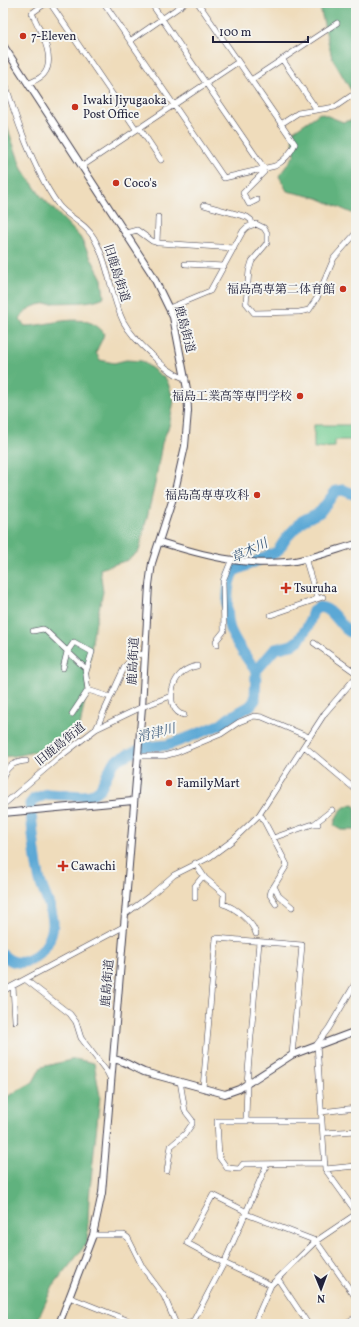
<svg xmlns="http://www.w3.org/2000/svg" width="359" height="1327" font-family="Vollkorn,'Noto Serif JP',serif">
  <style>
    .green { fill: #77cf95; stroke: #4c7868 }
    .forest { fill: #61b27e; stroke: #426a5c }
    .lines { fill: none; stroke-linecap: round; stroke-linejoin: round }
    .river { stroke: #5ca8d5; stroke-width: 11 }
    .minor-casing { stroke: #413e4e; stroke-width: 6 }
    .tertiary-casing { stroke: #413e4e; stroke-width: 8 }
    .minor { stroke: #fff; stroke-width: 5 }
    .tertiary { stroke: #fff; stroke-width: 6 }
    .poi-dot { fill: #c8321e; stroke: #f6f6f2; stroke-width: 1.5 }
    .labels { text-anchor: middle; stroke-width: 4; stroke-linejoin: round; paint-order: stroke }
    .poi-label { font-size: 12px; fill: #22223b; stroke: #f6f6f2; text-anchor: start }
    .street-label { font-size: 12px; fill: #22223b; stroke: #f6f6f2 }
    .water-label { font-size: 13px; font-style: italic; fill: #395879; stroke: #f6f6f2 }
  </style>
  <rect width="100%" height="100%" fill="#f6f6f2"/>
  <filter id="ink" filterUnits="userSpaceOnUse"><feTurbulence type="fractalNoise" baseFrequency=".025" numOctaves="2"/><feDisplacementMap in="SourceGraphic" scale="8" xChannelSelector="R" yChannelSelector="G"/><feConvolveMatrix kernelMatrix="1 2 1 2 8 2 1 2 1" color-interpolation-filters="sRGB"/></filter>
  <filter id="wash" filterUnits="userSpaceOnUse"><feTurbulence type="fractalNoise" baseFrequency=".012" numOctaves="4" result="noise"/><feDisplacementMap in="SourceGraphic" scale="16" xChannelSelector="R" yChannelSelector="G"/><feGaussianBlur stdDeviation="0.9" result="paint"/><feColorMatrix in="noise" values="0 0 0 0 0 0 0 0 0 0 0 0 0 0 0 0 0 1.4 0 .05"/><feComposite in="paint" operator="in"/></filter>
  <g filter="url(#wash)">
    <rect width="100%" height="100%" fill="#efdcbb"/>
    <!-- green -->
    <path class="green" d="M314 425H351V440H335V447L314 448Z"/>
    <!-- forest -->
    <path class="forest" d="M319 3H356V111L352 92 332 58Z
      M320 113 343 122 356 119V215L318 198 287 191 279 176 295 154 292 132Z
      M3 115 22 169 41 196 80 237 102 279 104 297C79 310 30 292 20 320L25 326C50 326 86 309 104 333 103 341 98 345 96 353L100 360 114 363 126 360 142 361 167 380 174 401 169 426 162 443 155 484 139 551 128 560 100 569 103 592 93 635 86 694 80 727 61 745 21 755 3 757Z
      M354 804 356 809V830H341L334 826C336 815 342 805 354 804Z
      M75 1059 94 1063 100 1096 89 1198 87 1243 52 1288 36 1324H3V1099L33 1082 41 1067Z"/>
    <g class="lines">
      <!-- river -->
      <path class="river" d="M256 671C247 658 236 644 230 629 226 616 226 582 234 571L277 552 287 537 302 521 320 512 336 491 343 490 356 495
        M3 955C12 963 21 965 31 959 44 953 52 938 53 925 54 911 44 895 40 881 34 856 33 830 30 804L34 799 47 794 83 796 91 795 100 789 112 765 118 759 146 747 168 745 187 738 222 724 229 718 250 706 255 700 256 671 275 649 292 645 299 640 308 626 313 611 319 607C337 609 339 630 356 635"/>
    </g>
  </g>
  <g filter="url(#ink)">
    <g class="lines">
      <defs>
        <path id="minor" d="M50 3 136 129
          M104 3 224 178 275 166C284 161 291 153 295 144L198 3
          M151 3 264 168V172L243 193 249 204 257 200
          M130 41 185 3
          M282 59 317 110
          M3 75C14 115 34 170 57 203 66 217 84 221 94 238 109 264 110 294 123 321 130 334 141 345 152 355 163 366 172 374 186 379
          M251 80 337 23
          M28 84C33 81 40 79 44 74 57 58 39 29 32 13L46 3
          M281 124 298 113 335 107 351 96
          M139 127 161 160
          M81 167 238 62
          M204 205 247 217 251 220 252 224
          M126 233 137 230 152 241 159 243 234 248
          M157 243 158 217
          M185 264 224 266
          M169 308 210 291 243 231 247 227 256 224 264 228 267 233V243L252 261 249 271 246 303 254 313 299 312 309 310 317 298 334 258 356 233
          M305 558 317 598
          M271 615 323 597
          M33 631 43 629 45 630 85 668 88 690 72 714
          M314 643 356 673
          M217 645 216 641 224 631 223 581 231 561
          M63 668 67 652 74 642 92 652 86 672
          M88 690 110 697
          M184 715C164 711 168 670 197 666
          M96 729 142 707 171 696
          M304 746 356 790
          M137 756H164L178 752 221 734 239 722 254 716 262 717 309 737
          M3 776C8 765 15 762 26 761
          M3 805 57 759 96 729 125 666 136 655 144 654
          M259 815 262 817 287 865 271 891 270 895 276 904
          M314 824 332 810
          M273 838 313 824H318
          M195 863 205 878 224 894 223 904C235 907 253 922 256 934
          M274 886 279 896 292 907
          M195 898V886L203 876
          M124 915 151 895 174 875 210 857 233 840 259 815 325 713 356 677
          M26 980 70 1014 76 1022 81 1038 107 1072 111 1080
          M356 982 329 1028 317 1044 325 1169 356 1212
          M13 986 15 1021
          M3 991 123 927
          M203 1088 216 938 302 945 292 1055
          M321 1112 356 1108
          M246 1120 247 1083 259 942
          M322 1121H217L219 1157 227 1168 239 1169 243 1164 325 1163
          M324 1133 356 1131
          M325 1169 356 1166
          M167 1171 171 1146 185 1134 192 1124V1120L185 1111 180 1081
          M93 1235H124L128 1238 143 1268 164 1296 176 1324
          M278 1279 308 1324
          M271 1285 224 1263 187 1243 213 1195 243 1210 246 1214 316 1241 356 1298
          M69 1297 137 1324
          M193 1322 224 1263 267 1164
          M186 1324 193 1322 197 1324
          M254 1324 271 1285 316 1241 356 1214
          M344 1324 356 1317"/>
        <path id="tertiary" d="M3 45 152 274 173 317 187 389 188 411 185 446 174 495 152 563 149 585 142 707 102 1193 93 1235 59 1324
          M160 542C202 555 243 566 287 562 309 560 335 550 356 544
          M3 813 133 801
          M113 1059C126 1061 132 1067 144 1072L225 1094 239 1089 292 1055 356 1031"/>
      </defs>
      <!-- minor casing -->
      <use href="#minor" class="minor-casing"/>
      <!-- tertiary casing -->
      <use href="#tertiary" class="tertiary-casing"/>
      <!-- minor -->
      <use href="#minor" class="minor"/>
      <!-- tertiary -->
      <use href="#tertiary" class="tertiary"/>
    </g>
  </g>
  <!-- markers -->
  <g class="poi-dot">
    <circle cx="23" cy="36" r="4"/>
    <circle cx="75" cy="107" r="4"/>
    <circle cx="116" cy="183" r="4"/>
    <circle cx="343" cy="289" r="4"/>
    <circle cx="300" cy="396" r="4"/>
    <circle cx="257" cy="495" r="4"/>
    <path d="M284 582h4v4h4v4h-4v4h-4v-4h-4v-4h4z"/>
    <circle cx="169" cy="783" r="4"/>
    <path d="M61 860h4v4h4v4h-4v4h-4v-4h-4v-4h4z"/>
  </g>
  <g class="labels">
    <!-- poi labels -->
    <g class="poi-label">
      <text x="31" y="40">7-Eleven</text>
      <text x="83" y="104">Iwaki Jiyugaoka<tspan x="83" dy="14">Post Office</tspan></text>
      <text x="124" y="187">Coco's</text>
      <text x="335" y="293" text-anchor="end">福島高専第二体育館</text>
      <text x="292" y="400" text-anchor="end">福島工業高等専門学校</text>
      <text x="249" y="499" text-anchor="end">福島高専専攻科</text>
      <text x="294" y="592">Tsuruha</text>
      <text x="177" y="787">FamilyMart</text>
      <text x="71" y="870">Cawachi</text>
    </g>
    <!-- street labels -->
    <g class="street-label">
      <text transform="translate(117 273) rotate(72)" y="4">旧鹿島街道</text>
      <text transform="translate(185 329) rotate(75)" y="4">鹿島街道</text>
      <text transform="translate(133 661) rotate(-87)" y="4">鹿島街道</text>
      <text transform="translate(60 744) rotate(-39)" y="4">旧鹿島街道</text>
      <text transform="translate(107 983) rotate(-85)" y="4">鹿島街道</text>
    </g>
    <!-- water labels -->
    <g class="water-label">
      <text transform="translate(249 550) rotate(-26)" y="5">草木川</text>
      <text transform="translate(156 732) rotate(-14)" y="5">滑津川</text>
    </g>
  </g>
  <!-- margin -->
  <rect width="359" height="1327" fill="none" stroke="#f6f6f2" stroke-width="16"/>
  <!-- north arrow -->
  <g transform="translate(321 1289) rotate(179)" stroke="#f6f6f2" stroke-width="3" paint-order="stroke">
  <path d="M0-3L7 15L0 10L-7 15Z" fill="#22223b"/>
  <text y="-6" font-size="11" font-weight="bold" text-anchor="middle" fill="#22223b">N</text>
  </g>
  <!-- scale -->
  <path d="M213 36v6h95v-6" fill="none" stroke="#22223b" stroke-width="2"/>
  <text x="219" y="36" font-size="12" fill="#22223b" stroke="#f6f6f2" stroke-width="3" paint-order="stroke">100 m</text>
</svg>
